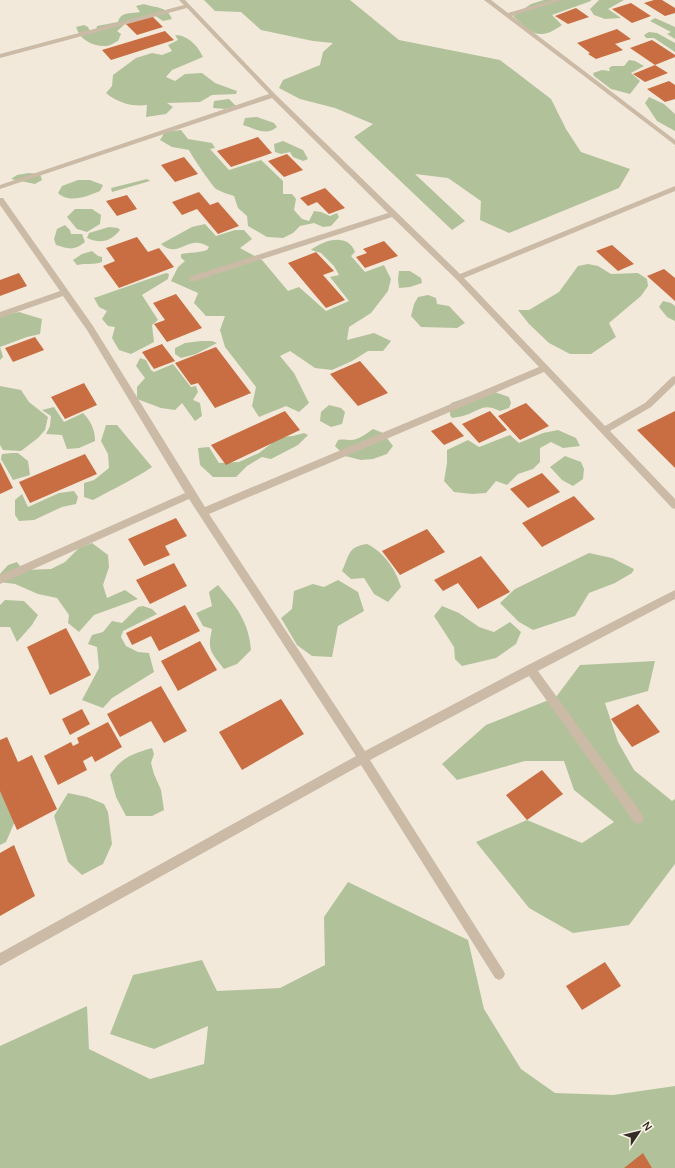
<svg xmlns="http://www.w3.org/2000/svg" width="675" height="1168" font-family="Manrope,sans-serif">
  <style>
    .green { fill: #b1c29a }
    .building { fill: #c96e42 }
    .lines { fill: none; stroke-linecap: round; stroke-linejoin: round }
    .minor { fill: #cbbaa6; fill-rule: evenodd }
  </style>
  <rect width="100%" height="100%" fill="#f2e9da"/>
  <!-- green -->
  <path class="green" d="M204 0H350L399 40 500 60 551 99 566 129 581 152 630 169 619 188 509 233 480 220 481 201 448 178 415 174 465 221 452 230 354 137 373 124 335 108 300 99 279 88 283 80 320 65 323 52 333 43 313 41 261 30 241 12 215 11Z
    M544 0H591V1L552 15 562 25C538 42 532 33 513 16L531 4Z
    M599 0H624L608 9 621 18 605 19 594 15 590 9Z
    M144 4C155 8 167 6 172 19L163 21 154 15 124 23 123 26 117 31 121 34 118 41C115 42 110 46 107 46 93 47 80 40 76 27L84 25 88 27 90 31 96 30 97 26 118 22C121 11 131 14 140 12L136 6Z
    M655 18 675 27V39L667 34 671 32 650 21Z
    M649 32 657 33 675 43V52L654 38H646L644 35Z
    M175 35C188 35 198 46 203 57L172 70 166 77 175 81 185 74 202 73 215 83 237 91 236 94 212 95 200 102 167 103 173 107 166 114 146 117 147 105C132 107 118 103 106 93L112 86 113 75 136 58 152 53 162 55 172 51 168 45 178 40Z
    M629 60 635 61 644 66 631 73 640 81 630 94 611 89 594 76 593 73 602 70 610 71 609 68 612 66H624Z
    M649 97 664 104 675 114V131L657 121 645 103Z
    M229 99 236 106 225 109 213 108 214 101Z
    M257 117 274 123 277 127C267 136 255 129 243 125L245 118Z
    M181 130 188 139 212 143 215 148 210 149 229 170 261 160 283 181V194H292L296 199 294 210 302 219 309 221 314 211 321 212 330 216 337 213 339 217 331 226 323 227 314 223 300 226 293 233 283 238 267 237 248 226 247 216 238 208 234 196C228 194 221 192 216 189 213 187 191 155 189 150L172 147 160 140 165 132Z
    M283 141 303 150 308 159 303 161 293 157 290 152 281 154 275 152 274 144Z
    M29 173 40 174 42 180 35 184 11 179 17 175Z
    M147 179 150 181 112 192 111 188Z
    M78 180H90L103 185 100 191C88 196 69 204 58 193L62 186Z
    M75 209H92L101 215 100 224 87 232 77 229 67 217Z
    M205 224 216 236 235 230H244L252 239 240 248 262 260 288 291 299 287 326 311 349 301 330 277 339 275 334 266 321 253 311 250C323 240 348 232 355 252L351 256 365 272 384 265 391 279 388 291 371 313 349 327 347 340 374 333 391 341 383 351H368L352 361 332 370 315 368 290 351 280 356 294 373 309 403 299 412 286 406 259 417 252 406 256 387 225 347 220 330 225 316H206L194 303 198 293 171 281 178 267 185 261 181 258V254C191 252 199 253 207 250L209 247C188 233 179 260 161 244L192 227Z
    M65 225 70 230 71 234H82L85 242C74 251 69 249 56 245L54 239 57 229Z
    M109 227 118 228 120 230C110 242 101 244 87 238L89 233Z
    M92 251 98 256 102 257V262C94 265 86 263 77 265L73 260 82 254Z
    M588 264 598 266 611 274 638 273 647 279 648 286 641 296 609 323 616 337 591 354H570L549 343 529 324 518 310H529L559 292 578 266Z
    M399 271H410L421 278 422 283 410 287 399 288 398 279Z
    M166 273 169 274 168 279 142 295 158 320 152 325 154 342 131 354 119 350 112 338 115 327 108 326 102 319 107 311 99 307 94 298Z
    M428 295 436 298 437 304 449 306 465 323 457 328 421 327 411 316 414 304 418 297Z
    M663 301 671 303 675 306V321L667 317 659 307Z
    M19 312 42 319 40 334 27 337 0 347 3 357 0 360V316Z
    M201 341H212L217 343 196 354 181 358 175 354V348L185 343Z
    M140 358 146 360 151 370 154 372 173 364 191 387 196 386 198 392 193 400 200 403 202 416 195 421 182 403 175 410 161 408 137 399V387L145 378 136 366Z
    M0 386 21 390 29 402 48 417 45 430 38 438 21 451 3 450 0 445Z
    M489 390 509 397 511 403 509 408 500 411C484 404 483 408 469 414 464 416 458 417 452 418L450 415 451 403Z
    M329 405 341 408 345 412 342 424 331 427 320 421 321 412Z
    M54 407 64 422 83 413C91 421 95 430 95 441L79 448 67 449 62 435 46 434 50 426 51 416 42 410Z
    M106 425H117L152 467C133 480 113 489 93 500L84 497V483L94 480 109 468 108 454 101 441Z
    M373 429 383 433 393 446 387 454 373 459 361 460 345 456 335 446 338 440C344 439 346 440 351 440 359 440 367 433 373 429Z
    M558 430 576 438 580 446 563 448 551 442 540 448V462L533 469 518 474 507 485 496 481 486 493 472 494 454 492 444 481 447 463V450L468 440 479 447 510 435 519 443 543 433Z
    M304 433 308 435 298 445 271 459 262 457 247 466 236 477H213L200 465 198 448 209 447 219 463 239 462 259 453 280 437 293 436Z
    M12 453H18L28 461 30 475 13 480 1 459 2 454Z
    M565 456 581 462 584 469 583 479 573 486 562 480 550 467Z
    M74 491 78 497 76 504 62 507 34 520 19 521 15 515V500L22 494 28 507 59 493Z
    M92 543 108 555 109 567 103 585 107 598 125 590 138 599 94 615 79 632 68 623 69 615 57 598 38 594 15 584 0 582V574L8 565 17 562 23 570 51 569 65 562 79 548Z
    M367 544C384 552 396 570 401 587L388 602 374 594 364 578 351 579 342 571C350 555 347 547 367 544Z
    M589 553 612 558 634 569 632 573 615 583 589 593 575 616 533 630 519 622 500 603 515 589Z
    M338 580 358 592 364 611 338 626 332 657 312 656 297 645 281 618 292 609 294 591 313 584 324 587Z
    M218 585C236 606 249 622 251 650L237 664 224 669C211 652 207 651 212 629L203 626 196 613 212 606 209 592Z
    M5 600 24 601 38 615 32 625 17 642 10 627H0V605Z
    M143 606 152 609 157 614 123 631 121 637 126 646 138 652 149 653 154 672 112 698 103 708 82 700 99 668 97 647 88 644 92 635 103 632 112 621 122 623 138 607Z
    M442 606 459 613 479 627 494 632 510 622 521 632 516 644 496 658 462 666 455 659 454 647 434 616Z
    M655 661 648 691 605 703 618 742 634 770 672 801 675 799V864L629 925 573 933 529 908 476 842 527 820 582 843 614 822 574 790 564 761H525L457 780 442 764 486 725 556 697 580 665Z
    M152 748 154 754 151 763 154 774 161 790 164 810 152 816H126L116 797 110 775C122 757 132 754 152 748Z
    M0 788 19 812 6 842 0 845Z
    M68 793 87 797 104 804 108 812 112 844 103 864 82 875 68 862 54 816Z
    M348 882 468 940 484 1009 521 1069 555 1093 613 1095 675 1086V1168H0V1046L87 1006 89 1049 150 1079 204 1064 208 1026 154 1049 110 1034 133 975 202 960 217 991 280 988 325 965 324 917Z"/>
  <!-- building -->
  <path class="building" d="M654 0H662L675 8V13L665 16 644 3Z
    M631 3 651 16 632 23 612 9Z
    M576 8 589 17 568 24 555 16Z
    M152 16 163 27 137 35 126 24Z
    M617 29 631 39 615 44 623 50 596 59 588 54 590 53 577 43Z
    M165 31 174 40 111 60 102 50Z
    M652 40 675 55V57L655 65 668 73 645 82 633 74 655 65 630 48Z
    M669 81 675 85V99L665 102 647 89Z
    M258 137 272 153 231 167 217 151Z
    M287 154 303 170 284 177 268 161Z
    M184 157 198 174 175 182 161 165Z
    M325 188 345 208 329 214 317 202 308 206 300 198Z
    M199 192 210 205 218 202 239 226 218 234 197 209 182 215 172 202Z
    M127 195 137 209 117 216 106 201Z
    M137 237 148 252 159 248 174 267 119 288 103 266 115 261 106 248Z
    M384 241 398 256 365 268 356 257 367 253 363 249Z
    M612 245 634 264 618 271 596 251Z
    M316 252 334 271 323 275 345 300 326 308 288 263Z
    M664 269 675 278V301L647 276Z
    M19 273 27 286 0 296V280Z
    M176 294 202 328 167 342 154 324 165 320 153 303Z
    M35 337 44 350 13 362 5 348Z
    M162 344 175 361 154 369 142 352Z
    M216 347 251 393 215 408 198 383 191 385 175 363Z
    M360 361 388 393 358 406 330 374Z
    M84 383 97 405 65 419 51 397Z
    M526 403 549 426 520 440 498 416Z
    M285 411 300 430 226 465 211 445Z
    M490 411 507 430 479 443 462 424Z
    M675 411V468L637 430Z
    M451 422 464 436 444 445 431 431Z
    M85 454 97 474 30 503 19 482Z
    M0 462 13 488 0 494Z
    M542 473 560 492 528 508 510 489Z
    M574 496 595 519 542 547 522 523Z
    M176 518 187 536 165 546 170 555 144 566 128 539Z
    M427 529 445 552 400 575 382 551Z
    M481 556 510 592 478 609 458 583 443 591 434 580Z
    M174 563 187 586 150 604 136 580Z
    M185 605 200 631 159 651 151 636 132 645 126 633Z
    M66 628 91 675 50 695 27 647Z
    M200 641 217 670 178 691 161 661Z
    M161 686 187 731 164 743 151 721 120 737 107 714Z
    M281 699 304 734 242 770 219 732Z
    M638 704 660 732 632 747 611 719Z
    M82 709 90 724 70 735 62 719Z
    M108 722 122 747 95 762 92 756 83 761 87 770 58 785 44 756 71 742 73 746 79 743 77 738Z
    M7 737 18 762 32 755 57 809 17 830 0 791V740Z
    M542 770 563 794 527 820 506 795Z
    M14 845 35 896 0 916V853Z
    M605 962 621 986 582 1010 566 986Z
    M643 1153 652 1168H624Z"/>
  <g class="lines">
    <!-- minor -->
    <path class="minor" d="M179 0H185L275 94 460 274 675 186V191L464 278 605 426 645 403 672 377 675 376V384L651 407 610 431 675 499V509L672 508 544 372 209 514 365 751 526 666 675 590V599L538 671 642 814 644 818 642 822 638 824 634 822 529 676 370 760 503 970 505 974 503 978 499 980 495 978 361 765 0 966V953L356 756 189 499 0 584V575L185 493 87 330 63 296 0 318V312L60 291 0 205V198H3L93 326 205 507 539 367 456 279 392 217 195 281H189V277L388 213 272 98 0 189V185L269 94 187 8 0 58V54L184 5Z
      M484 0H491L508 13 553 0H562L512 16 675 140V145Z"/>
  </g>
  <!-- north arrow -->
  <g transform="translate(639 1132) rotate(55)" stroke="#faf3e7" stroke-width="3" paint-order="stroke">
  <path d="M0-3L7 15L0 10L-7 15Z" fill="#362d27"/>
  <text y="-6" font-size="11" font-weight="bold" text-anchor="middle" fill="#362d27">N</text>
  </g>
</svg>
